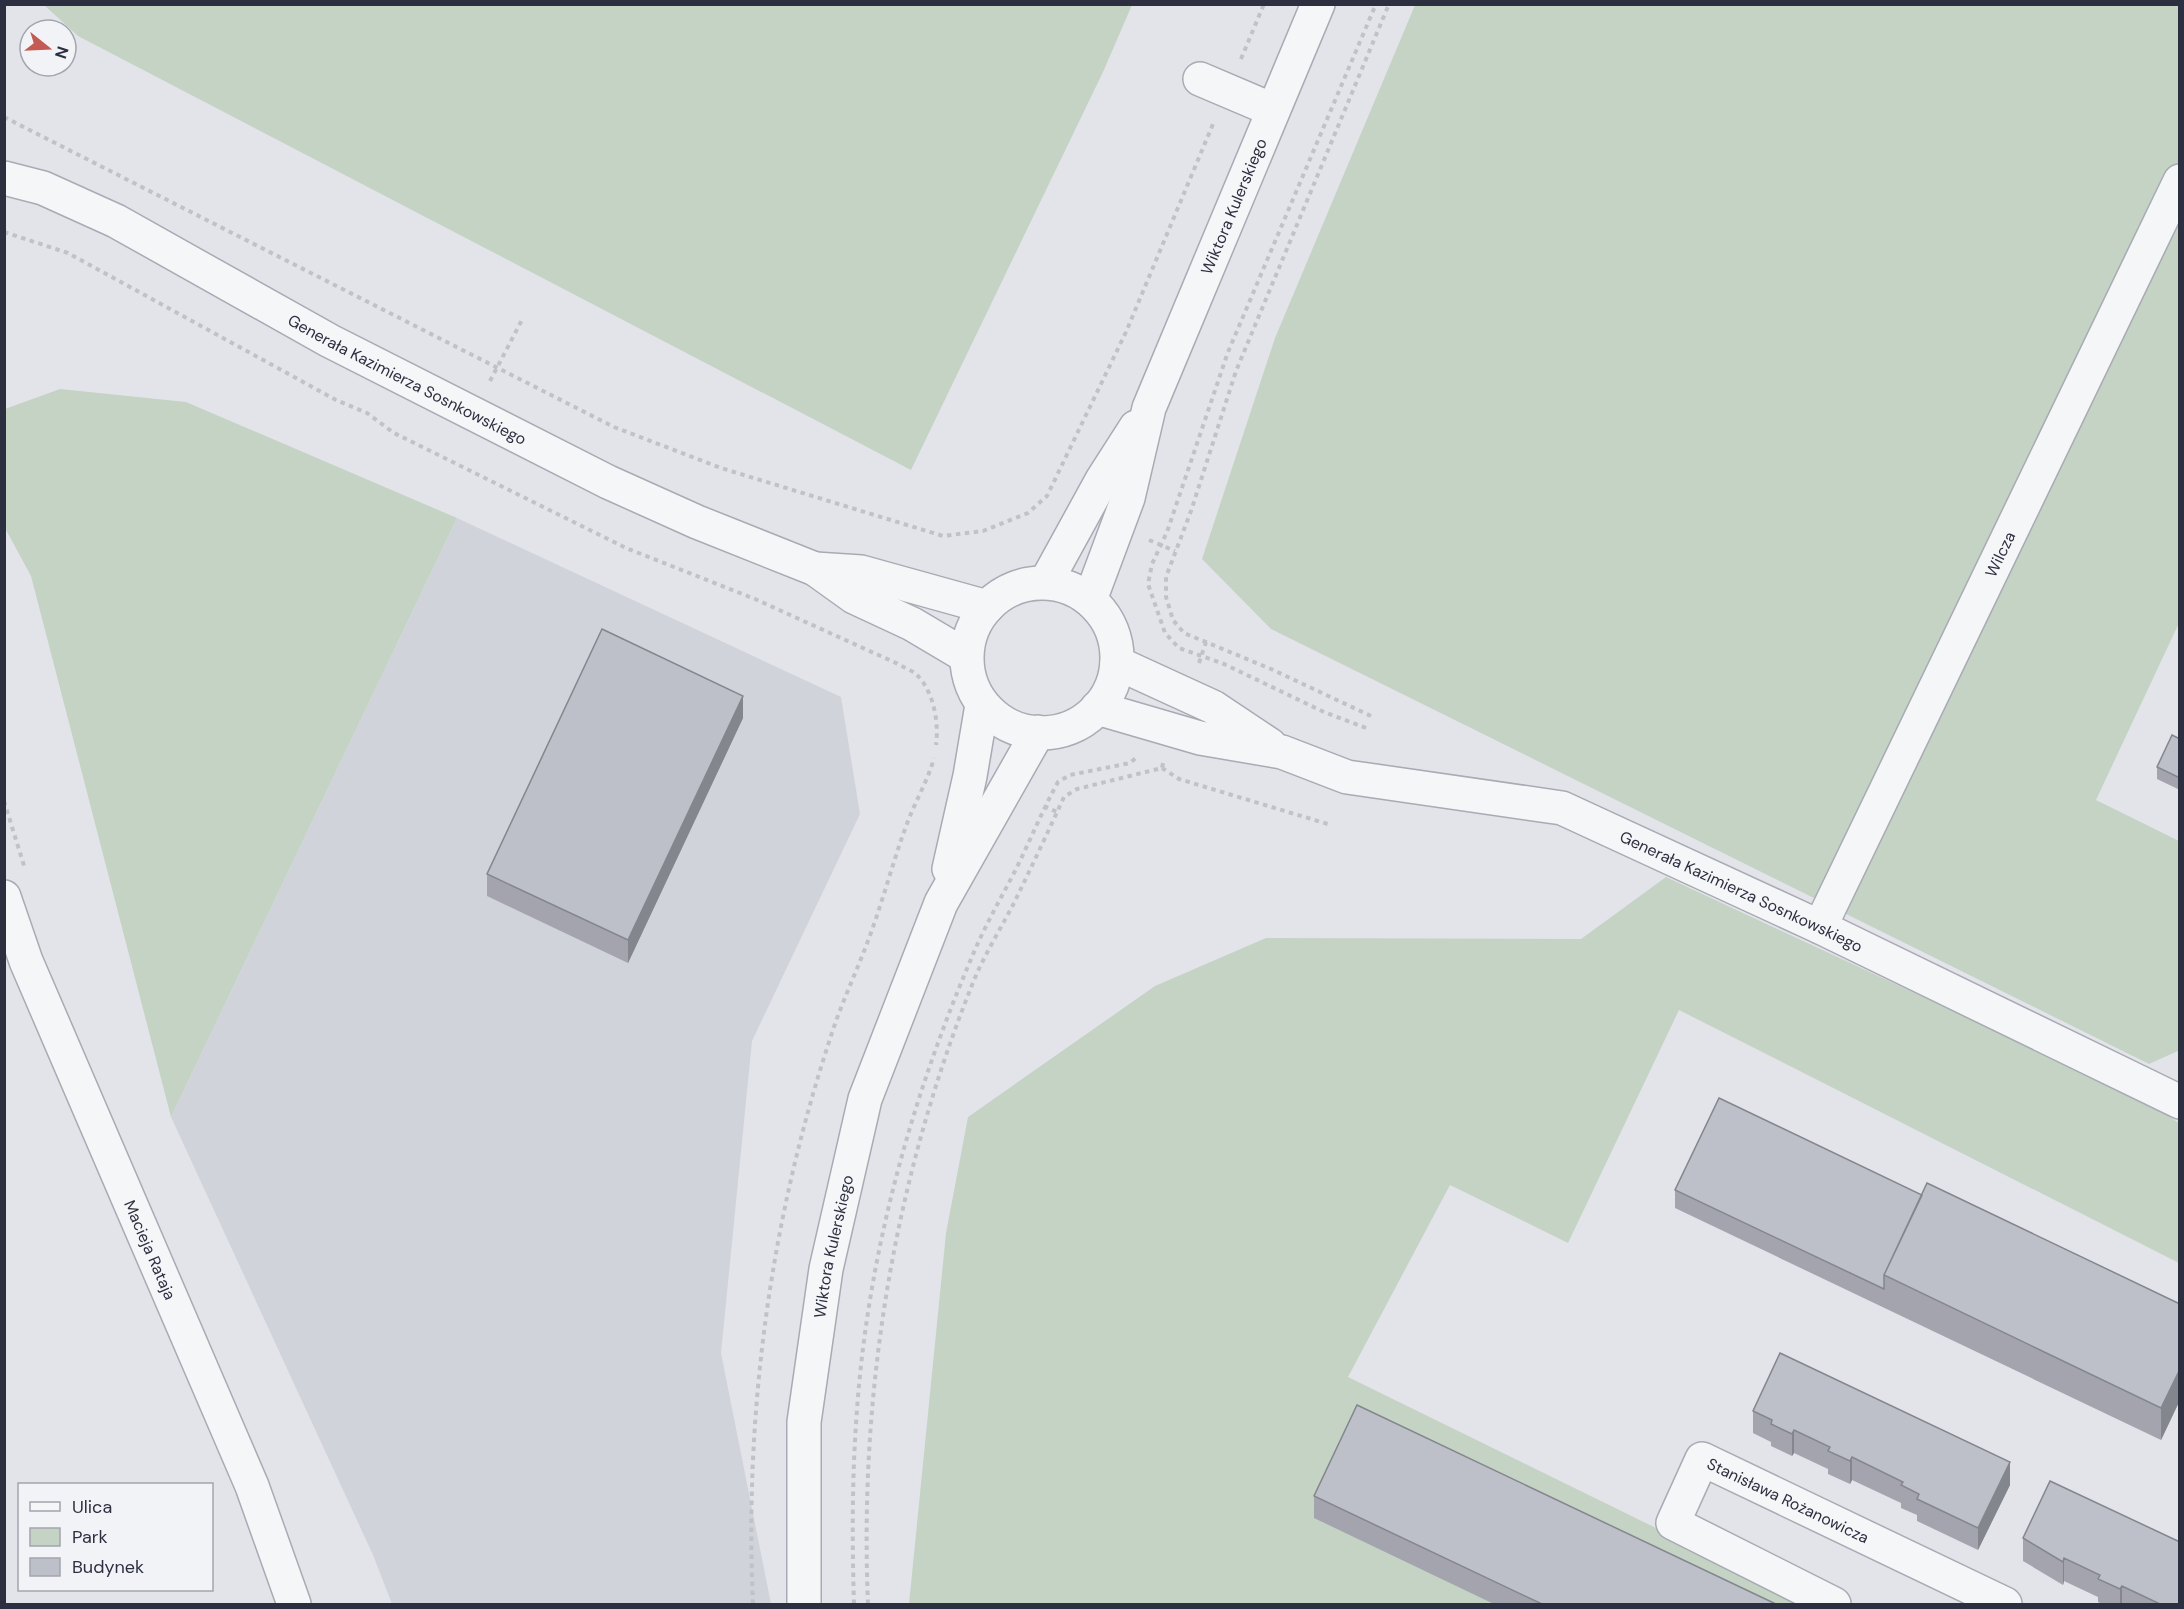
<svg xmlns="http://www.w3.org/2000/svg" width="2184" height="1609" font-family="'DM Sans',sans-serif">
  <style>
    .built { fill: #d1d3db }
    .green { fill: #c5d3c5 }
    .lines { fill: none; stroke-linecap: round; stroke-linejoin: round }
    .minor-casing { stroke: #a8aab4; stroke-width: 36 }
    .path { stroke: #c1c2c8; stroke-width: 4; stroke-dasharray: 4.5 4.5; stroke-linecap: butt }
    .minor { stroke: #f5f6f8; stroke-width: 33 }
    .wall { fill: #a3a4ad }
    .shaded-wall { fill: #84868d }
    .building { fill: #bdbfc9; stroke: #84868d; stroke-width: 1.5 }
    .labels { text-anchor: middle; stroke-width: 6; stroke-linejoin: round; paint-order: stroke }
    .street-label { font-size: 16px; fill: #2c2f40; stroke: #f2f3f7 }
  </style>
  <rect width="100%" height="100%" fill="#e3e4ea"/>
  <!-- built -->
  <path class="built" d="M457 518 841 697 860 814 752 1041 721 1353 771 1604H392L373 1555 171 1117Z"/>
  <!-- green -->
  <path class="green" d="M44 5H1132L1103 72 911 470 78 36Z
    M1415 5H2179V623L2096 800 2179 841 2178 1051 2149 1064 1271 629 1202 559 1275 338Z
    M60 389 186 402 457 518 171 1117 31 576 5 528V409Z
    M1666 877 2140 1098 2179 1123V1263L1679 1010 1568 1243 1450 1185 1348 1377 1811 1604H909L946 1233 968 1117 1155 986 1266 938 1581 939Z"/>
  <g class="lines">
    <defs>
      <g id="minor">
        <path d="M1200 79 1273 110"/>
        <path id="s1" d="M4 178 43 188 116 221 330 341 608 482 697 522 815 569 854 597 912 624 966 656"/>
        <path d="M815 569 861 572 987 607"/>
        <path d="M1046 582 1102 480 1136 427"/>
        <circle cx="1042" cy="658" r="75"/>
        <path id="s2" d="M1090 600 1128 498 1149 408 1318 4"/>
        <path d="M1117 663 1213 707 1270 745"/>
        <path id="s3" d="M1097 708 1200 738 1282 752 1347 777 1562 808 1820 927 2180 1102"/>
        <path d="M949 869 970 776 982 705"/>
        <path id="s4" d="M4 897 26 961 252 1486 294 1604"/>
        <path id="s5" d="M1820 927 2180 181"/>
        <path id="s6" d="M804 1604V1422L826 1269 865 1099 941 903 1038 732"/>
        <path id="s7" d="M1834 1604 1673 1523 1702 1459 2005 1604"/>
      </g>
    </defs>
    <!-- minor casing -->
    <use href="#minor" class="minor-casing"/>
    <!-- path -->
    <path class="path" d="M1241 59 1264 4
      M4 117 614 427 721 468 943 536 983 531 1028 513 1047 496 1126 332 1213 124
      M4 232 68 253 336 400 367 413 394 433 626 548 755 599 896 663C902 667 912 670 917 675 934 692 939 723 936 745
      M490 381 523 318
      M1149 540 1175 551
      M1199 663 1206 642
      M1371 716 1271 669 1184 633 1173 620 1166 597V577L1191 511 1236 371 1389 4
      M1366 728 1324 712 1224 664 1179 648 1165 633 1148 584 1152 564 1167 532 1228 352 1376 4
      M1162 768 1179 779 1331 825
      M4 801 25 869
      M1044 806 1057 812
      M753 1604C744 1407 772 1208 836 1021 848 988 863 957 874 924 886 890 895 855 908 821 916 800 928 780 934 758
      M854 1604C852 1540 852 1475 857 1410 868 1253 912 1096 974 952 986 924 1001 898 1015 871 1030 841 1042 811 1058 782L1070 775 1130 763 1137 757
      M868 1604C859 1392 894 1178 974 980 985 954 1001 928 1014 903 1031 868 1048 832 1064 797L1077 789 1162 768 1163 763"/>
    <!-- minor -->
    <use href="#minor" class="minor"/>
  </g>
  <!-- wall -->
  <path class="wall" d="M743 718 628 963 487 896V874Z
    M2180 739V790L2157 779V767Z
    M1675 1190 1922 1195 2180 1304V1400L2161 1440 1675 1208Z
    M1753 1411 2010 1485 1978 1550 1917 1521V1515L1901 1508V1503L1852 1480 1850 1484 1828 1474V1469L1794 1453 1792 1456 1771 1446V1442L1753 1433Z
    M1314 1496 1778 1605H1496L1314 1518Z
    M2023 1538 2180 1605H2104L2098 1602V1597L2064 1581 2063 1585 2023 1561Z"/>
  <!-- shaded-wall -->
  <path class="shaded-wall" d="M743 696V718L628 963V940Z
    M2180 1369V1400L2161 1440V1408Z
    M1794 1430V1453L1792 1456V1434Z
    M1852 1457V1480L1850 1484V1461Z
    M2010 1462V1485L1978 1550V1528Z
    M2064 1558V1581L2063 1585V1562Z
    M2122 1586V1605H2120V1589Z"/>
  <!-- building -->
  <path class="building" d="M602 629 743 696 628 940 487 874Z
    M2172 735 2180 739V778L2157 767Z
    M1719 1098 1922 1195 1884 1275V1289L1675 1190Z
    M1927 1183 2180 1304V1369L2161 1408 1884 1275Z
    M1780 1353 2010 1462 1978 1528 1917 1499 1919 1494 1901 1485 1903 1482 1852 1457 1850 1461 1828 1451 1830 1447 1794 1430 1792 1434 1771 1424 1772 1420 1753 1411Z
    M1357 1405 1778 1605H1544L1314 1496Z
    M2050 1481 2180 1542V1605H2162L2122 1586 2120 1589 2098 1579 2100 1575 2064 1558 2063 1562 2023 1538Z"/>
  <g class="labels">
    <!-- street labels -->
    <g class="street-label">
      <text dy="6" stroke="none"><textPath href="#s2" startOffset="420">Wiktora Kulerskiego</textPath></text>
      <text dy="6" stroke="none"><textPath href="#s1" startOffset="452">Generała Kazimierza Sosnkowskiego</textPath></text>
      <text dy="6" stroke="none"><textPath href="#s5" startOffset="414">Wilcza</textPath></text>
      <text dy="6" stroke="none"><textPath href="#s3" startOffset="675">Generała Kazimierza Sosnkowskiego</textPath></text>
      <text dy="6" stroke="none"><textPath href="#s6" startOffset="360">Wiktora Kulerskiego</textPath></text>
      <text dy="6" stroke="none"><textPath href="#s4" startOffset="382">Macieja Rataja</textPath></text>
      <text dy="6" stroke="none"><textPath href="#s7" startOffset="346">Stanisława Rożanowicza</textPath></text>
    </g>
  </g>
  <!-- border -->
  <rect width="2184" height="1609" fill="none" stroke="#2c2f40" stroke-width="12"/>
  <!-- legend -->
  <rect x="18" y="1483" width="195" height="108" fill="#f2f3f7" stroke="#a3a5ae" stroke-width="1.5"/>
  <rect x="30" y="1502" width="30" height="9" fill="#f5f6f8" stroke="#a3a5ae" stroke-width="1.5"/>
  <text x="72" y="1513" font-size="18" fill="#2c2f40">Ulica</text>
  <rect x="30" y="1528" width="30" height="18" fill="#c5d3c5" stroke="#a3a5ae" stroke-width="1.5"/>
  <text x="72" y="1543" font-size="18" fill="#2c2f40">Park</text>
  <rect x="30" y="1558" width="30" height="18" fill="#bdbfc9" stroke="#a3a5ae" stroke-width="1.5"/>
  <text x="72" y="1573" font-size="18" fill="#2c2f40">Budynek</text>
  <!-- north arrow -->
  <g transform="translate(48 48) rotate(108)"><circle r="28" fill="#f2f3f7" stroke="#a3a5ae" stroke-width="1.5"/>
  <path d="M0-4.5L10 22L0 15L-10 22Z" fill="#c35a53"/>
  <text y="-9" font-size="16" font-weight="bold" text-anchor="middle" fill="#2c2f40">N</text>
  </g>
</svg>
